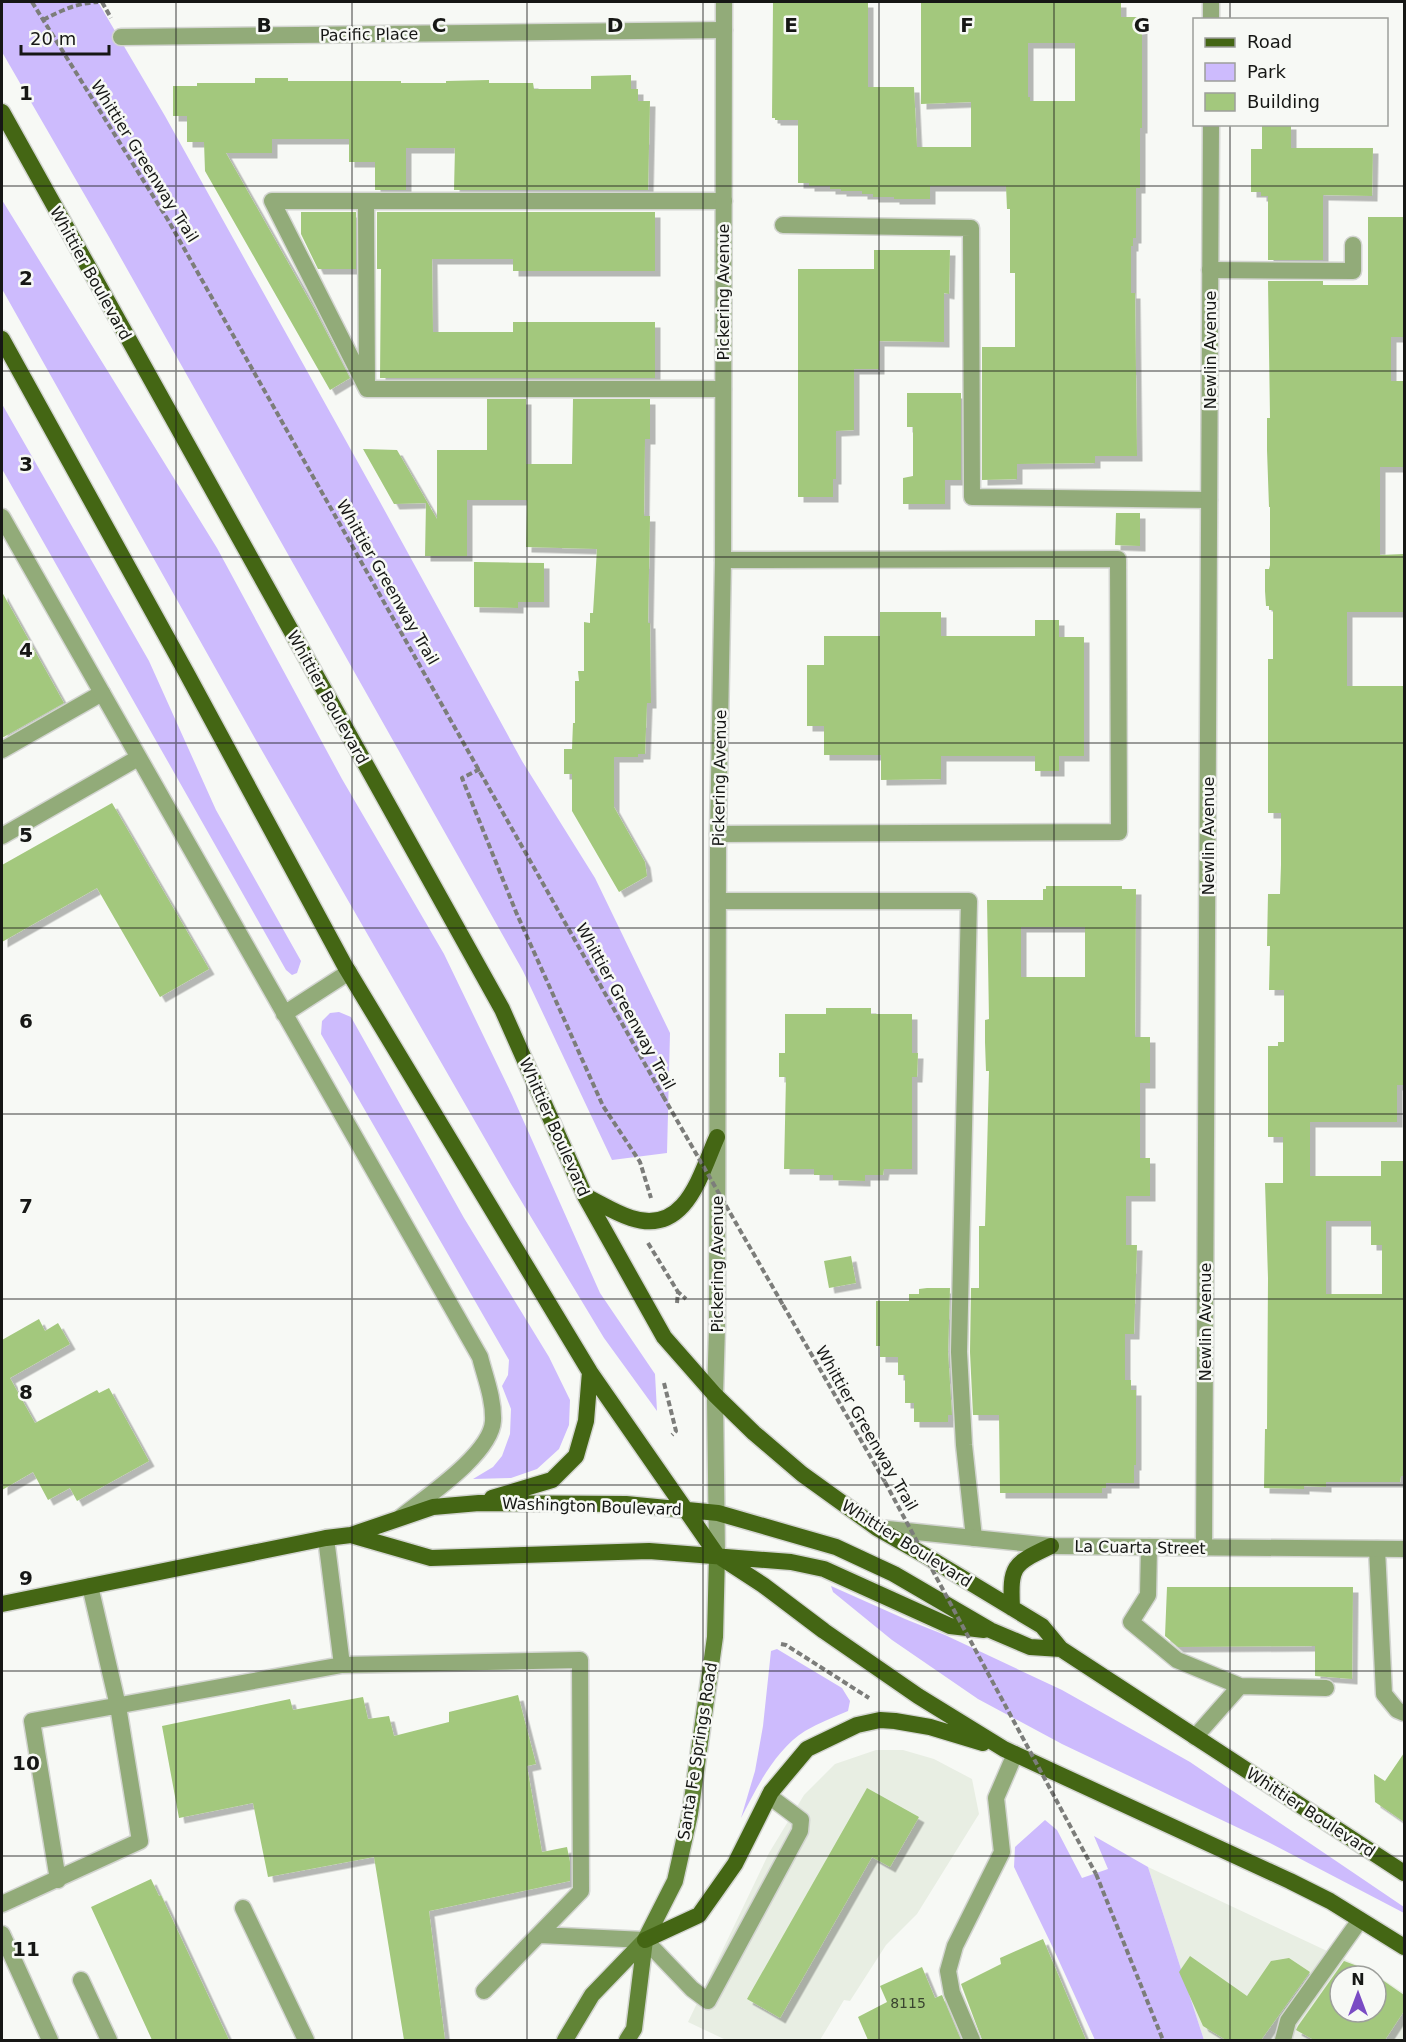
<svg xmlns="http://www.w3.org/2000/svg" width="1406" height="2042" font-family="'DejaVu Sans',sans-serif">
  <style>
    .built { fill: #e8eee3; fill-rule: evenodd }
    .green { fill: #cdbbfd }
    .building { fill: #a3c87d; fill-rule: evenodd; filter: url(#shadow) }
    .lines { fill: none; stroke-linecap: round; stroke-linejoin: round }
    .service-casing { stroke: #d3d5d1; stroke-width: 19 }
    .minor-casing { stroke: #d3d5d1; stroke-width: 19 }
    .tertiary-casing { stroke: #d3d5d1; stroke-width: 19 }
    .secondary-casing { stroke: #d3d5d1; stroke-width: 19 }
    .primary-casing { stroke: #d3d5d1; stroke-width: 19 }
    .path { stroke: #7c7d7a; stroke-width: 4; stroke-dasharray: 6 3; stroke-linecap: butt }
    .service { stroke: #92ab79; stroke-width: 16 }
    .minor { stroke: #92ab79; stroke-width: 16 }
    .tertiary { stroke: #92ab79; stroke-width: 16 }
    .secondary { stroke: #618436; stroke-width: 16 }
    .primary { stroke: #446614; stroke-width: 16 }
    .path-bridge { stroke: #7c7d7a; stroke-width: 4; stroke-dasharray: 6 3; stroke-linecap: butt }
    .grid { fill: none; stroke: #161715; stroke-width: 1.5; stroke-opacity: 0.55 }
    .labels { text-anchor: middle; stroke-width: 5; stroke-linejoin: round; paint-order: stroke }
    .number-label { font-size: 14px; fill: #39432f }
    .street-label { font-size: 16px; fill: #161715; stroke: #f7f9f5 }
    .grid-label { font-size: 20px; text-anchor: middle; font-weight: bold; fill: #161715; stroke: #f7f9f5; stroke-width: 5; stroke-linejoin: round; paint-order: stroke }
  </style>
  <defs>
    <filter id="shadow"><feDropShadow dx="5.5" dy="5.5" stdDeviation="0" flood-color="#0004"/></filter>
  </defs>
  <rect width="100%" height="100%" fill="#f7f9f5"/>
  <!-- built -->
  <path class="built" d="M876 1750H903L934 1759 972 1779 979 1814 917 1914 886 1945 850 2001 844 2000 820 2040H726L688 2022 769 1853 804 1795 835 1764Z
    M1148 1867 1372 1972 1404 1993V2040H1204ZM1340 1976H1376V2012H1340Z"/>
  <!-- green -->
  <path class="green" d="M2 2H98L165 116 380 502 522 761 595 878 670 1033 667 1153 612 1160 523 971 109 237 2 52Z
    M2 200 217 548 342 779 444 954 512 1095 600 1293 655 1374 657 1411 604 1338 511 1184 257 742 2 289Z
    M2 404 149 661 216 810 301 961 297 973 292 975 286 970 2 469Z
    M339 1012 351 1017 464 1218 549 1357 570 1400 569 1425 559 1449 537 1469 511 1478 473 1479 493 1467 502 1456 510 1434 511 1409 502 1386 508 1375 509 1360 321 1034 322 1021 330 1013Z
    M831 1586 905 1619 945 1635 1062 1690 1190 1762 1404 1907V1913L1268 1842 1062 1744 978 1699 892 1640 833 1592Z
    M777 1649 842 1688 850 1701 848 1711C834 1717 819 1723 805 1731 775 1750 757 1787 741 1818L755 1771 763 1726 771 1651Z
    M1045 1820 1057 1830 1082 1878 1108 1869 1094 1836 1148 1867 1204 2040H1095L1054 1950 1014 1867 1015 1847Z"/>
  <!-- building -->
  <path class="building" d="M773 2H868V87H914L917 147H971V102L921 104V2H1121V17H1142V128H1140V188H1136V238H1133V246H1131V293H1135L1137 456H1095V463L1017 464V479L982 480V347H1015V273H1010V209H1007L1006 186H930V199H894V197H873V194H862V191H841V189H830V186H809V183H798V120H775V118H772ZM1028 43H1075V101H1030V97H1028Z
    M631 75V89H638V101H650L648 190H454L455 148H406V190H375V162H349V139H272V153H226L315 310 350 378 330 390 205 171 204 142H187V116H173V86H197V83H255V78H288V81H401V83H446V81L489 80V83H533L534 89H591V76Z
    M1262 124H1291V148H1373L1372 196 1323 195V260H1268V196H1261V192H1251V149H1262Z
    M301 212H356V269H318L301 234Z
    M377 212H655V271H513V259H432L433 332H513V322H655V378H380L381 269H377Z
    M1368 217H1404V337H1391V381H1404V467H1380V555L1404 554V612H1347V686H1404V1085H1397V1122H1310V1176H1381V1161H1404V1476H1401L1400 1482H1326V1487L1304 1486V1489L1264 1488 1265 1429H1267L1268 1278 1265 1183H1283V1137H1268V1046H1278V1042H1284V990H1269L1270 946H1267L1268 894H1280L1281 865V813H1268V659H1273V610H1269V606H1266L1265 591V569H1269L1270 565V507H1269L1267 450V418H1270L1268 281H1323V285H1368ZM1326 1221H1371V1245H1382V1294H1326Z
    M874 250H950L949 294 944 293V342L879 341V369H854V430L836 431V479H833V497H798V269H874Z
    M907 393H961V480H945V504H903V478L913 476V427H907Z
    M487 399H526V464H572L573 399H650V439H645L644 516H650L648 623H650L651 703H647L645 754H638V757H614V807L645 862 647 876 619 892 572 811V774H564V749H572L573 723H575V681H579L578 671H584V622L590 623V613H593L597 549 526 547 527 500H467V556H425L426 503 394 504 363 449 397 450 437 519V450H487Z
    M1116 513H1140V546L1115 545Z
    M474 562 544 563V602H518V608L474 607Z
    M2 592 64 703 2 738Z
    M880 612H941V636H1035V620H1059V637H1084V756H1059V771H1035V756H941V779L881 780V755H824V726H807V665H824V636H880Z
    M112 803 209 969 160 997 97 888 2 942V865Z
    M1046 886H1122V889H1136L1135 1037H1150V1083H1140V1158H1150V1196H1126V1245H1137L1134 1334H1125V1380H1131V1390H1136V1465H1134V1483H1106V1488H1102V1493H1000L999 1415H973L970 1352 971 1288H979V1226H985L987 1154 989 1071H986L985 1042V1020L989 1019 987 900H1043V889H1046ZM1021 927H1085V977H1021Z
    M826 1008H871V1014H912V1053H918L917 1077H912V1169H884L883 1175H865V1181L833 1180V1175H814V1169H784L786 1077H779V1053H785V1014H826Z
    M851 1256 856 1283 829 1288 824 1261Z
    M927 1288H950L948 1352 952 1415H948V1422H914V1403H905V1375H898V1357H880V1346H876V1301H909V1294H919V1289Z
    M39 1319 45 1331 58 1323 70 1344 10 1378 35 1423 97 1390 99 1393 109 1388 149 1461 77 1501 70 1488 48 1500 33 1472 2 1490V1340Z
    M1167 1587H1353L1352 1679 1315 1676V1646L1178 1647 1165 1636Z
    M518 1695 536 1764 527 1766 542 1852 567 1847 570 1862V1881L429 1911 445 2040H404L374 1857 268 1877 253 1803 179 1818 162 1726 290 1699 293 1710 363 1697 368 1719 389 1716 394 1736 449 1722V1712Z
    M1404 1753V1822L1375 1802 1374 1774 1385 1781Z
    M867 1788 919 1817 890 1867 872 1857 780 2018 747 1999Z
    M151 1879 159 1896 161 1895 229 2040H152L91 1907Z
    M1043 1939 1086 2040H982L961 1984 1001 1964 1000 1958Z
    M1190 1956 1247 1996 1271 1961 1289 1958 1310 1972 1261 2040H1226L1203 2026 1179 1972Z
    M1344 1961 1368 1970 1404 1995V2011L1385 2040H1314L1296 2030 1298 2026ZM1340 1976H1376V2012H1340Z
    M922 1967 935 1998 942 1995 961 2040H868L858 2017 887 2002 880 1986Z"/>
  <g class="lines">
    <defs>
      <path id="service" d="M366 201 367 389 272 201H724
        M783 225 971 228 972 497 1209 500
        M1210 270 1353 271V245
        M367 389H723
        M2 750 102 693
        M718 834 1119 832 1118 559 723 560
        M2 836 138 758
        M718 901H969L959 1352 964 1445 974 1538
        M326 1538 342 1665
        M1149 1547 1148 1595 1131 1622 1177 1660 1240 1686
        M1377 1549 1384 1694 1397 1710 1404 1713
        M1195 1737 1240 1686 1326 1688
        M58 1880 32 1721 342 1665 580 1660 581 1891 484 1991
        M2 1904 140 1841 118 1706 90 1586
        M243 1908 306 2040
        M540 1935 645 1940 692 1989 708 2001 800 1831 801 1820 769 1796
        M81 1980 109 2040
        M972 2040 952 1993 948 1971 955 1946 1002 1852 996 1798 1015 1754
        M1283 2040 1288 2021 1360 1920"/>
      <path id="minor" d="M1211 20V2
        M121 37 724 30
        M2 517 480 1357C485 1377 494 1399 493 1421 491 1454 426 1497 401 1517
        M284 1014 349 972
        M1204 1548 1211 124
        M2 1934 50 2040"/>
      <path id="tertiary" d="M878 1528 1051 1546 1404 1549
        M717 1555 715 1395 717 1327 718 834 723 560 724 2"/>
      <path id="secondary" d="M565 2040 592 1995 645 1940 675 1881 690 1814 715 1637 717 1555
        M627 2040 634 2029 645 1940"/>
      <path id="primary" d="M2 112 502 1009 585 1196 664 1337 715 1395 754 1433 802 1474 877 1528 926 1556 1042 1626 1061 1649 1404 1873
        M2 339 186 672 345 966 590 1372 717 1555 763 1585 824 1631 918 1696 1004 1749 1290 1881 1330 1901 1404 1947
        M585 1196C600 1203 615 1213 631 1218 686 1236 700 1175 717 1137
        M492 1498 552 1480 576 1456 586 1421 590 1372
        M351 1535 431 1558 649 1551 791 1562 824 1569 950 1626 984 1630
        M2 1604 326 1538 351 1535 433 1507 479 1503 626 1504 718 1513 836 1547 894 1574 990 1630 1030 1647 1061 1649
        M1012 1608C1010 1565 1013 1564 1051 1546
        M645 1940 699 1915 735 1864 771 1792 807 1749 857 1725 880 1720 895 1721 930 1727 983 1743"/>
    </defs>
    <!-- service casing -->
    <use href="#service" class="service-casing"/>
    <!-- minor casing -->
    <use href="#minor" class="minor-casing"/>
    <!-- tertiary casing -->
    <use href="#tertiary" class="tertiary-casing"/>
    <!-- secondary casing -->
    <use href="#secondary" class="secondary-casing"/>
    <!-- primary casing -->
    <use href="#primary" class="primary-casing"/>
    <!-- path -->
    <path class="path" d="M32 2 168 220 663 1096
      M102 2 111 18
      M43 20C62 10 77 3 98 2
      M480 769 462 778 516 912 603 1106 640 1162 651 1198
      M648 1243 678 1292
      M677 1303 678 1292 686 1299
      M783 1305 885 1482
      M664 1383 676 1431 672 1435
      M781 1644 786 1645 869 1698
      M1096 1874 1163 2040"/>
    <!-- service -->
    <use href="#service" class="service"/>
    <!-- minor -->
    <use href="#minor" class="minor"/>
    <!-- tertiary -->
    <use href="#tertiary" class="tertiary"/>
    <!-- secondary -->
    <use href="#secondary" class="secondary"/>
    <!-- primary -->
    <use href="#primary" class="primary"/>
    <!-- path-bridge -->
    <path class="path-bridge" d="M663 1096 783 1305
      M885 1482 1096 1874"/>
  </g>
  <!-- grid -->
  <path class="grid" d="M176 2V2040M352 2V2040M527 2V2040M703 2V2040M879 2V2040M1054 2V2040M1230 2V20M1230 124V2040M2 186H1404M2 371H1404M2 557H1404M2 743H1404M2 928H1404M2 1114H1404M2 1299H1404M2 1485H1404M2 1671H1404M2 1856H1404"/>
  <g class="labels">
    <!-- number labels -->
    <g class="number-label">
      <text x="908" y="2008">8115</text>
    </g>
    <!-- street labels -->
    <g class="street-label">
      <text transform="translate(369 34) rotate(-1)" y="6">Pacific Place</text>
      <text transform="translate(145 161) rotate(58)" y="6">Whittier Greenway Trail</text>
      <text transform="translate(91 273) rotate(61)" y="6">Whittier Boulevard</text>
      <text transform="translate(723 292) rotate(-90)" y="6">Pickering Avenue</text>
      <text transform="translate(1210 350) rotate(-90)" y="6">Newlin Avenue</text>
      <text transform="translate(388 582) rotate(60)" y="6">Whittier Greenway Trail</text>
      <text transform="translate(328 697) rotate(61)" y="6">Whittier Boulevard</text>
      <text transform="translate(719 778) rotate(-89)" y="6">Pickering Avenue</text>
      <text transform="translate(1208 836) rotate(-90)" y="6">Newlin Avenue</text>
      <text transform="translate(626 1006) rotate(61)" y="6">Whittier Greenway Trail</text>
      <text transform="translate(555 1127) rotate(66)" y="6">Whittier Boulevard</text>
      <text transform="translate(717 1264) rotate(-90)" y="6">Pickering Avenue</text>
      <text transform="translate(1205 1322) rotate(-90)" y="6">Newlin Avenue</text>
      <text transform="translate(867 1428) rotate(60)" y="6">Whittier Greenway Trail</text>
      <text transform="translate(592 1506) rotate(2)" y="6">Washington Boulevard</text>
      <text transform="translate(907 1543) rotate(32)" y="6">Whittier Boulevard</text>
      <text transform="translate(1140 1547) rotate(1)" y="6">La Cuarta Street</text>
      <text transform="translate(697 1751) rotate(-81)" y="6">Santa Fe Springs Road</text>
      <text transform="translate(1311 1812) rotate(33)" y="6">Whittier Boulevard</text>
    </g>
  </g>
  <g class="grid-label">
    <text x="264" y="32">B</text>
    <text x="439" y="32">C</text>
    <text x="615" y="32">D</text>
    <text x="791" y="32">E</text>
    <text x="967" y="32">F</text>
    <text x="1142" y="32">G</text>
    <text x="26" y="100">1</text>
    <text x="26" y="285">2</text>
    <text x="26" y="471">3</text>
    <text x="26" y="657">4</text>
    <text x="26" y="842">5</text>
    <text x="26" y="1028">6</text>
    <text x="26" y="1213">7</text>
    <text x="26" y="1399">8</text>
    <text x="26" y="1585">9</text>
    <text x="26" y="1770">10</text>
    <text x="26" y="1956">11</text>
  </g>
  <!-- border -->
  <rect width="1406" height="2042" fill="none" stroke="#161715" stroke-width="6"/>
  <!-- legend -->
  <rect x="1193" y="18" width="195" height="108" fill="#f7f9f5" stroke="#9d9f9b" stroke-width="1.5"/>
  <rect x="1205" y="38" width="30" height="9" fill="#446614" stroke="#9d9f9b" stroke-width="1.5"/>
  <text x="1247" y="48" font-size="18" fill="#161715">Road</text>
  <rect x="1205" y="63" width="30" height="18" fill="#cdbbfd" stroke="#9d9f9b" stroke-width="1.5"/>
  <text x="1247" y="78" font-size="18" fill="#161715">Park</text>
  <rect x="1205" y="93" width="30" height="18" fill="#a3c87d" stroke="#9d9f9b" stroke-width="1.5"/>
  <text x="1247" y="108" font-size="18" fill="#161715">Building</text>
  <!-- north arrow -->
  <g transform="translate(1358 1994)"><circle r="28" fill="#f7f9f5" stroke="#9d9f9b" stroke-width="1.5"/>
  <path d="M0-4.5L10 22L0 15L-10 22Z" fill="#7a4cc4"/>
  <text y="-9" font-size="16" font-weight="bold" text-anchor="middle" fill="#161715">N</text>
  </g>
  <!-- scale -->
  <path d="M21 45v9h88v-9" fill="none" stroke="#161715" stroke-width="3"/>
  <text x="30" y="45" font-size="18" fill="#161715" stroke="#f7f9f5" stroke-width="4.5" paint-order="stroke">20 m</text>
</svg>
